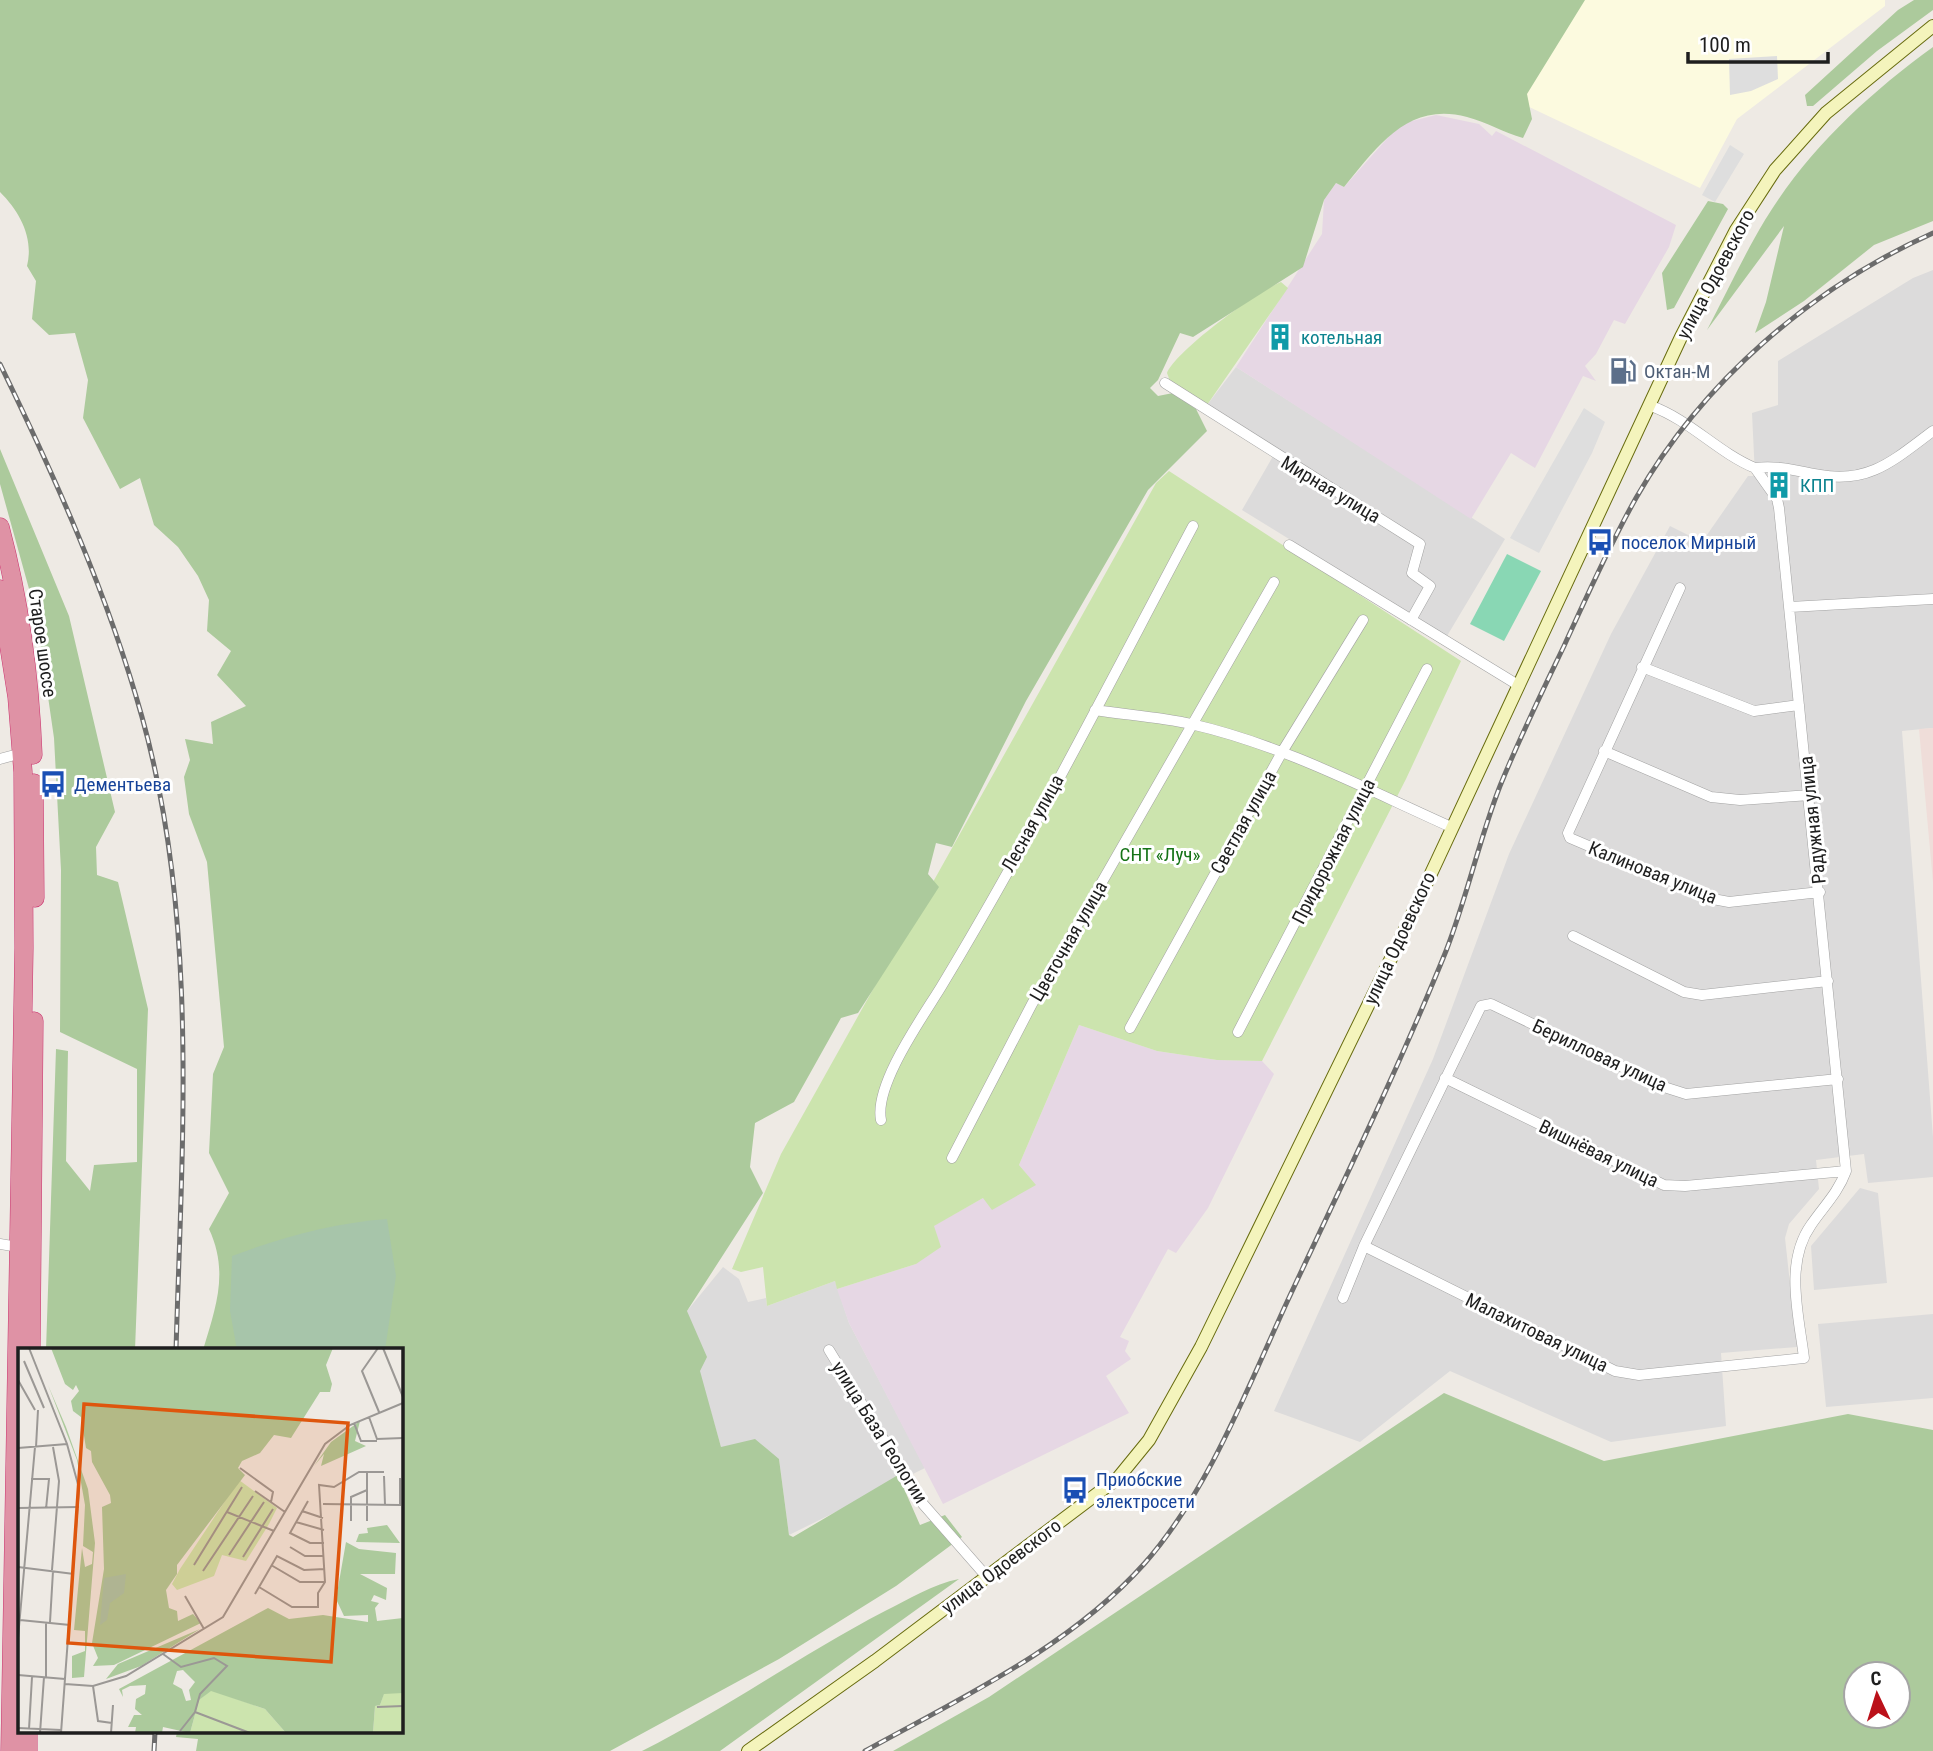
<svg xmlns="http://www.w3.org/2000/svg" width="1933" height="1751" font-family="'Roboto Condensed',sans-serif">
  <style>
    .residential { fill: #dcdbdb }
    .industrial { fill: #e6d7e4 }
    .education { fill: #fcfadf }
    .military { fill: #efddd9 }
    .grass { fill: #cce4ae }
    .forest { fill: #acca9c; fill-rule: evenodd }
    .cemetery { fill: #a7c5aa }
    .pitch { fill: #89d7b4 }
    .parking { fill: #dedede }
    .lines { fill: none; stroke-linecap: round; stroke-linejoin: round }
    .street-casing { stroke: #a2a2a2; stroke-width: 11 }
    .secondary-casing { stroke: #676b0e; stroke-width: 14 }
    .highway-casing { stroke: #cb336f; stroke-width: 19 }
    .street { stroke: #fff; stroke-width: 10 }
    .secondary { stroke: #f4f4bc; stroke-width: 12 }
    .highway { stroke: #df92a5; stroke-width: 18 }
    .rail-casing { stroke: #6c6c6c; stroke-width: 5 }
    .rail { stroke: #fff; stroke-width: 2.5; stroke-dasharray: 8; stroke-linecap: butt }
    .labels { text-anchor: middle; stroke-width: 6; stroke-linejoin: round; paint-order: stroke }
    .street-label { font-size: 19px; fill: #1e1e1e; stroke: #fff }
    .culture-label { font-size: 19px; fill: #0d838f; stroke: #fff; text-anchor: start }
    .service-label { font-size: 19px; fill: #4e5e75; stroke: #fff; text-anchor: start }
    .transit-label { font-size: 19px; fill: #164399; stroke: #fff; text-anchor: start }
    .park-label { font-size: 19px; fill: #157317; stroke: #fff }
    .inset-road { fill: none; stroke: #9b9895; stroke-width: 2 }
    .view { fill: #de560d; fill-opacity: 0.15; stroke: #de560d; stroke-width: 3.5 }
    .inset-edge { fill: none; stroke: #1e1e1e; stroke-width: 3.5 }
  </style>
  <rect width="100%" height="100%" fill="#eeeae4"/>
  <!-- residential -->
  <path class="residential" d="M1933 270V728L1902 731 1933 1137V1177L1868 1183 1864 1154 1816 1160 1819 1189 1789 1224 1785 1238 1797 1347 1721 1353 1726 1426 1611 1442 1450 1371 1360 1442 1274 1411 1433 1059 1509 854 1611 634 1670 526 1702 542 1748 476H1755L1752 413 1778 405V361L1913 278Z
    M1236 367 1505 539 1447 636 1242 510 1276 451 1207 405Z
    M1860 1188 1878 1193 1887 1283 1814 1290 1811 1246Z
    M723 1267 739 1279 748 1302 766 1298 767 1306 835 1281 849 1323 925 1468 789 1535 779 1459 721 1447 699 1371 687 1311Z
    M1933 1314V1398L1826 1407 1818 1324Z"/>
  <!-- industrial -->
  <path class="industrial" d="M1436 115 1479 124 1492 136 1496 131 1676 225 1669 247 1625 324 1614 320 1596 354 1585 366 1596 381 1583 376 1535 468 1511 453 1471 519 1236 367 1322 234 1324 200 1336 183 1344 187 1400 124Z
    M1079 1025 1157 1051 1217 1060 1262 1061 1274 1074 1208 1208 1176 1253 1168 1249 1120 1337 1129 1341 1125 1351 1131 1359 1106 1376 1129 1413 943 1504 849 1323 837 1289 916 1264 933 1226 983 1198 1035 1185 1019 1165Z"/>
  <!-- education -->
  <path class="education" d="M1578 0H1885V6L1737 119 1700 188 1521 103Z"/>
  <!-- military -->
  <path class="military" d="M1933 728V882L1919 729Z"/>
  <!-- grass -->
  <path class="grass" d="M1281 282 1288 288 1207 405 1170 381 1167 373C1176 351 1257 291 1281 282Z
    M1169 471 1461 661 1406 779 1262 1061 1217 1060 1157 1051 1079 1025 1019 1165 1036 1185 992 1210 983 1198 934 1226 941 1247 916 1264 837 1289 835 1281 767 1306 763 1267 741 1272 732 1269 781 1154 1156 483Z"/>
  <!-- forest -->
  <path class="forest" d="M0 0H1585L1527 94 1532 119 1523 138C1504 133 1487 122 1467 117 1408 101 1377 147 1344 187L1336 183 1324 200 1303 267 1193 337 1180 333 1158 380 1150 388 1158 396 1173 393 1196 409 1207 431 1148 490 1026 701 952 847 936 843 928 874 939 887 858 1013 841 1018 794 1102 755 1123 750 1167 763 1193 687 1311 707 1357 700 1371 721 1447 755 1439 779 1459 789 1535 793 1537 898 1475 920 1525 945 1515 962 1537 896 1586 779 1659 610 1751H196L198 1739 176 1737 177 1732H401V1350H203C216 1307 229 1272 209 1229L229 1193 209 1153 213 1074 224 1047 207 862 189 814 184 777 190 760 185 739 213 744 211 722 246 706 217 675 231 651 207 631 209 600 198 576 178 547 154 525 140 478 120 489 83 418 88 380 75 333 49 335 32 319 36 281 27 266C34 238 20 212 0 192Z
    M1914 0H1933V10L1877 51 1813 106H1807L1805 95 1898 10Z
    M1933 47V221L1874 245 1804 301 1755 333 1766 302 1784 226 1707 330C1726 294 1744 255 1765 220 1807 151 1868 94 1933 47Z
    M1708 201 1723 204 1728 209 1674 308 1667 310 1662 273Z
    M0 449 69 616 115 812 96 847 97 875 118 882 148 1009 135 1350H46L56 1049 68 1051 66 1161 90 1191 94 1165 137 1162V1069L60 1032 61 870 54 738 36 614 0 484Z
    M1444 1393 1604 1461 1848 1414 1933 1430V1751H893L989 1697ZM1856 1674H1898V1716H1856Z
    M959 1579 720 1751H642C726 1709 802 1654 885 1611 909 1599 933 1584 959 1579Z"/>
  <!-- cemetery -->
  <path class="cemetery" d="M387 1219 396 1276 385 1350H237L230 1311 232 1256C283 1237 333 1223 387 1219Z"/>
  <!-- pitch -->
  <path class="pitch" d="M1507 554 1541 571 1504 641 1470 624Z"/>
  <!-- parking -->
  <path class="parking" d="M1777 56 1778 79 1751 91 1730 95 1729 59Z
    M1730 145 1744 154 1715 202 1702 195Z
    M1584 408 1605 422 1592 453 1539 553 1510 538Z"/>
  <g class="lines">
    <defs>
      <path id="street" d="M1165 383 1420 544 1412 573 1430 586 1411 620
        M1651 406C1690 420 1717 452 1755 468
        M1289 545 1518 685
        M1680 588 1568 833 1570 838 1713 899 1729 902 1820 892
        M1790 607 1933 599
        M1642 667 1754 711 1799 705
        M1095 710C1127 715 1160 717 1191 724 1283 745 1366 789 1451 827
        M1604 751 1711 797 1740 800 1810 795
        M0 759 22 753
        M1573 936 1684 992 1702 995 1828 981
        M1130 1028 1282 752 1363 620
        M1238 1032 1427 669
        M1445 1078 1664 1185 1685 1186 1846 1171
        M881 1120C874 1085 922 1018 941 987 1031 838 1111 680 1193 526
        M952 1158 1032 1004 1274 582
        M0 1244 18 1247
        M1364 1246 1615 1371 1639 1375 1804 1358C1799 1316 1784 1263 1811 1225 1824 1206 1838 1193 1846 1171L1779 508 1777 499 1755 468C1778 465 1797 471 1820 475 1870 484 1895 459 1933 431
        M1343 1298 1364 1246 1481 1006 1491 1004 1664 1087 1686 1094 1838 1079
        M829 1350 923 1504 987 1577"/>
      <path id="secondary" d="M748 1751 875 1661 1118 1478 1149 1440 1201 1347 1401 938 1681 337 1736 230 1775 170 1826 113 1933 26"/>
      <path id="highway" d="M0 527C20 602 30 677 33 755
        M0 589 17 697 23 772 24 948 10 1751
        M34 783 35 898
        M31 1350 34 1021
        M28 1732V1751"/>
    </defs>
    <!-- street casing -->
    <use href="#street" class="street-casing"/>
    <!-- secondary casing -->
    <use href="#secondary" class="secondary-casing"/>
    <!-- highway casing -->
    <use href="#highway" class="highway-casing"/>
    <!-- street -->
    <use href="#street" class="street"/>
    <!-- secondary -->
    <use href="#secondary" class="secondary"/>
    <!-- highway -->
    <use href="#highway" class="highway"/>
    <defs>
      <path id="rail" d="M0 364C55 477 108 595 142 717 199 922 182 1141 176 1350
        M154 1751 155 1732
        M865 1751C961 1698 1070 1647 1144 1564 1208 1492 1247 1389 1287 1302 1341 1186 1398 1070 1446 951 1467 897 1479 840 1500 786 1519 739 1542 692 1564 646 1587 596 1609 546 1636 498 1702 382 1811 288 1933 233"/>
    </defs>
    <!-- rail casing -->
    <use href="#rail" class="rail-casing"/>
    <!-- rail -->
    <use href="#rail" class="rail"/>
  </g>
  <!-- icons -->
  <defs>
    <symbol id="building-bare" viewBox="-9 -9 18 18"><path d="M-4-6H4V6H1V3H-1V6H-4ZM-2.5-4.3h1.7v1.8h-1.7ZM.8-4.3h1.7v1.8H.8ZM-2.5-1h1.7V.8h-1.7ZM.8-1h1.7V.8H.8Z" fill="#0f9aa8" stroke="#fff" stroke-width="2.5" paint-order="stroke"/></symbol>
    <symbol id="fuel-bare" viewBox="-9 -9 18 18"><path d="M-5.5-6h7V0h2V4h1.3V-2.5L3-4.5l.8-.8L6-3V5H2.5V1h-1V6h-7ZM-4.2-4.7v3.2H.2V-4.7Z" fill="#5c6f8a" stroke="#fff" stroke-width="2.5" paint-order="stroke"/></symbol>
    <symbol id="bus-bare" viewBox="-9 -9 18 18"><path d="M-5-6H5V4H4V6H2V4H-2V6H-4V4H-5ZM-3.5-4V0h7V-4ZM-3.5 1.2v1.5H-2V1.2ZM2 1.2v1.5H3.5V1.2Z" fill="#1a4fb4" stroke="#fff" stroke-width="2.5" paint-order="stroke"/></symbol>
  </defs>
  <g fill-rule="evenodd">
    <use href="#building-bare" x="1261" y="318" width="38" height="38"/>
    <use href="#fuel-bare" x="1604" y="352" width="38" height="38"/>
    <use href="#building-bare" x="1760" y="466" width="38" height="38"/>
    <use href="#bus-bare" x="1581" y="523" width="38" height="38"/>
    <use href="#bus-bare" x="34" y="765" width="38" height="38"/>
    <use href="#bus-bare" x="1056" y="1471" width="38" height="38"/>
  </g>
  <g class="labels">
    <!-- street labels -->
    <g class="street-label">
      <text transform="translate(1715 274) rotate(-62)" y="7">улица Одоевского</text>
      <text transform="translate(1331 489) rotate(31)" y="7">Мирная улица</text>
      <text transform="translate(43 643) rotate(82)" y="7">Старое шоссе</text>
      <text transform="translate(1812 820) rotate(-96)" y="7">Радужная улица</text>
      <text transform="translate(1243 822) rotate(-61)" y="7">Светлая улица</text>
      <text transform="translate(1032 823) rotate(-61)" y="7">Лесная улица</text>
      <text transform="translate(1333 851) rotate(-63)" y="7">Придорожная улица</text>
      <text transform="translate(1653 872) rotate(22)" y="7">Калиновая улица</text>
      <text transform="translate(1399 938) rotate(-65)" y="7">улица Одоевского</text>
      <text transform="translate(1068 941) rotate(-60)" y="7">Цветочная улица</text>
      <text transform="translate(1600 1055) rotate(25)" y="7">Берилловая улица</text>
      <text transform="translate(1599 1153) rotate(26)" y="7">Вишнёвая улица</text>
      <text transform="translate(1537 1332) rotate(26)" y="7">Малахитовая улица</text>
      <text transform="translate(880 1432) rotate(58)" y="7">улица База Геологии</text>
      <text transform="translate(1001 1566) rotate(-37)" y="7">улица Одоевского</text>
    </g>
    <!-- culture labels -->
    <g class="culture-label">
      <text x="1301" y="344">котельная</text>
      <text x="1800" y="492">КПП</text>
    </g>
    <!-- service labels -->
    <g class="service-label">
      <text x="1644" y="378">Октан-М</text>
    </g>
    <!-- transit labels -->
    <g class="transit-label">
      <text x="1621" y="549">поселок Мирный</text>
      <text x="74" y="791">Дементьева</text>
      <text x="1096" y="1486">Приобские<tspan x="1096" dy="22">электросети</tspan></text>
    </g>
    <!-- park labels -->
    <g class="park-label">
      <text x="1160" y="861">СНТ «Луч»</text>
    </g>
  </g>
  <!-- overview -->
  <g transform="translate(18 1348)">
    <rect width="385" height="385" fill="#eeeae4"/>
    <path d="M221 132 259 160 251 176 228 213 204 207 196 228 159 242 154 236 162 221ZM193 342 247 361 268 385H172L181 352ZM366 345H385V385H355L357 358 362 357Z" fill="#cce4ae"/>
    <path d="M33 0H315L308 17 314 36 312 44H302L273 90 256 87 242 105 224 113 220 120 227 127 159 217V226L148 242 151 260 159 263 160 273 175 266 183 275 96 317 75 318 80 310 74 295 86 221 84 159 93 155 92 147 74 114 73 103 68 100 63 69 55 63 53 53 61 43 58 37 55 42 47 36ZM30 37 48 79 70 141 77 195 66 329 54 330V308L67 303V283L56 282 64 200 67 219 74 216 75 204 65 198 67 157 59 112ZM342 73 337 93 348 98 303 118 306 106 296 118 313 94ZM369 177 382 195 338 194 341 186 350 185 349 180ZM328 194 341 201 378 205 377 226H342L369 240 368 252 356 247 353 253 361 255 357 260 359 273 385 270V345L366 346 362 357 357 358 355 385H268L247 361 193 343 181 352 172 385 145 379 144 385H117L118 379H110L116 367H124L117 361 118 351 127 346 128 337 112 338 104 342 105 349 101 341 250 260 271 271 305 267 350 274V267L326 268 318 251ZM165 322 177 334 171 342 173 352 168 353 164 341 155 336 159 323ZM182 281 123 318 88 331 100 316Z" fill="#acca9c" fill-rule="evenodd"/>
    <path d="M108 226 106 245 92 255 89 272 82 277 86 230Z" fill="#a7c5aa"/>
    <path class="inset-road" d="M11 0 49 96 61 140 43 385M360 0 344 23 361 64M365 0 385 49M6 13 26 60M0 32 17 62M351 69 359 91 385 90M336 75 343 93H359M18 99 20 62M0 100 49 96M222 120 255 144 253 154M366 128 367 157M13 131H31L28 161M237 143 267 164M290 153 272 185 292 195H306M305 156 382 157V130M0 160 61 159M284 163 305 170M209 164 256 183M333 173V149L349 142M349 173V124M278 174 306 182M272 199 287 208H306M211 207 246 154M225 209 255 161M176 217 224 139M253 217 282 234H307M0 219 56 226M34 222 41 133 35 99M185 223 235 148M241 239 274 259H300V245L307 234 301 137 316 139 341 124H366M237 246 259 208 286 222 307 221M167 248 186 281M2 272 52 277M32 274 35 223M0 290 17 99M145 306 163 319 196 310 209 318 182 346 177 364 162 383M0 327 47 331M28 330V274M47 336 75 338 108 328 205 269 307 96 332 77 385 55M75 338 80 373 94 375M359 359 385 358M177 364 232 385M0 380 43 382M11 381 14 329M22 385 26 329M93 385 95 357"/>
    <path class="view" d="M66 56 330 75 313 314 50 295Z"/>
    <rect width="385" height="385" class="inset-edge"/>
  </g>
  <!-- north arrow -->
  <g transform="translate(1877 1695) rotate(356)"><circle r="33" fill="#ffffff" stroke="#a5a5a5" stroke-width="2"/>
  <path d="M0-5L12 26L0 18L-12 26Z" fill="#bb111a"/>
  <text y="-10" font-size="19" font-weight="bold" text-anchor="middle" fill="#1e1e1e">С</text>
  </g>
  <!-- scale -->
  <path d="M1688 52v10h140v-10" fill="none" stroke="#1e1e1e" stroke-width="3.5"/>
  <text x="1699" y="52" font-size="21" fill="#1e1e1e" stroke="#ffffff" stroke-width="5" paint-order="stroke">100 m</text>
</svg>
